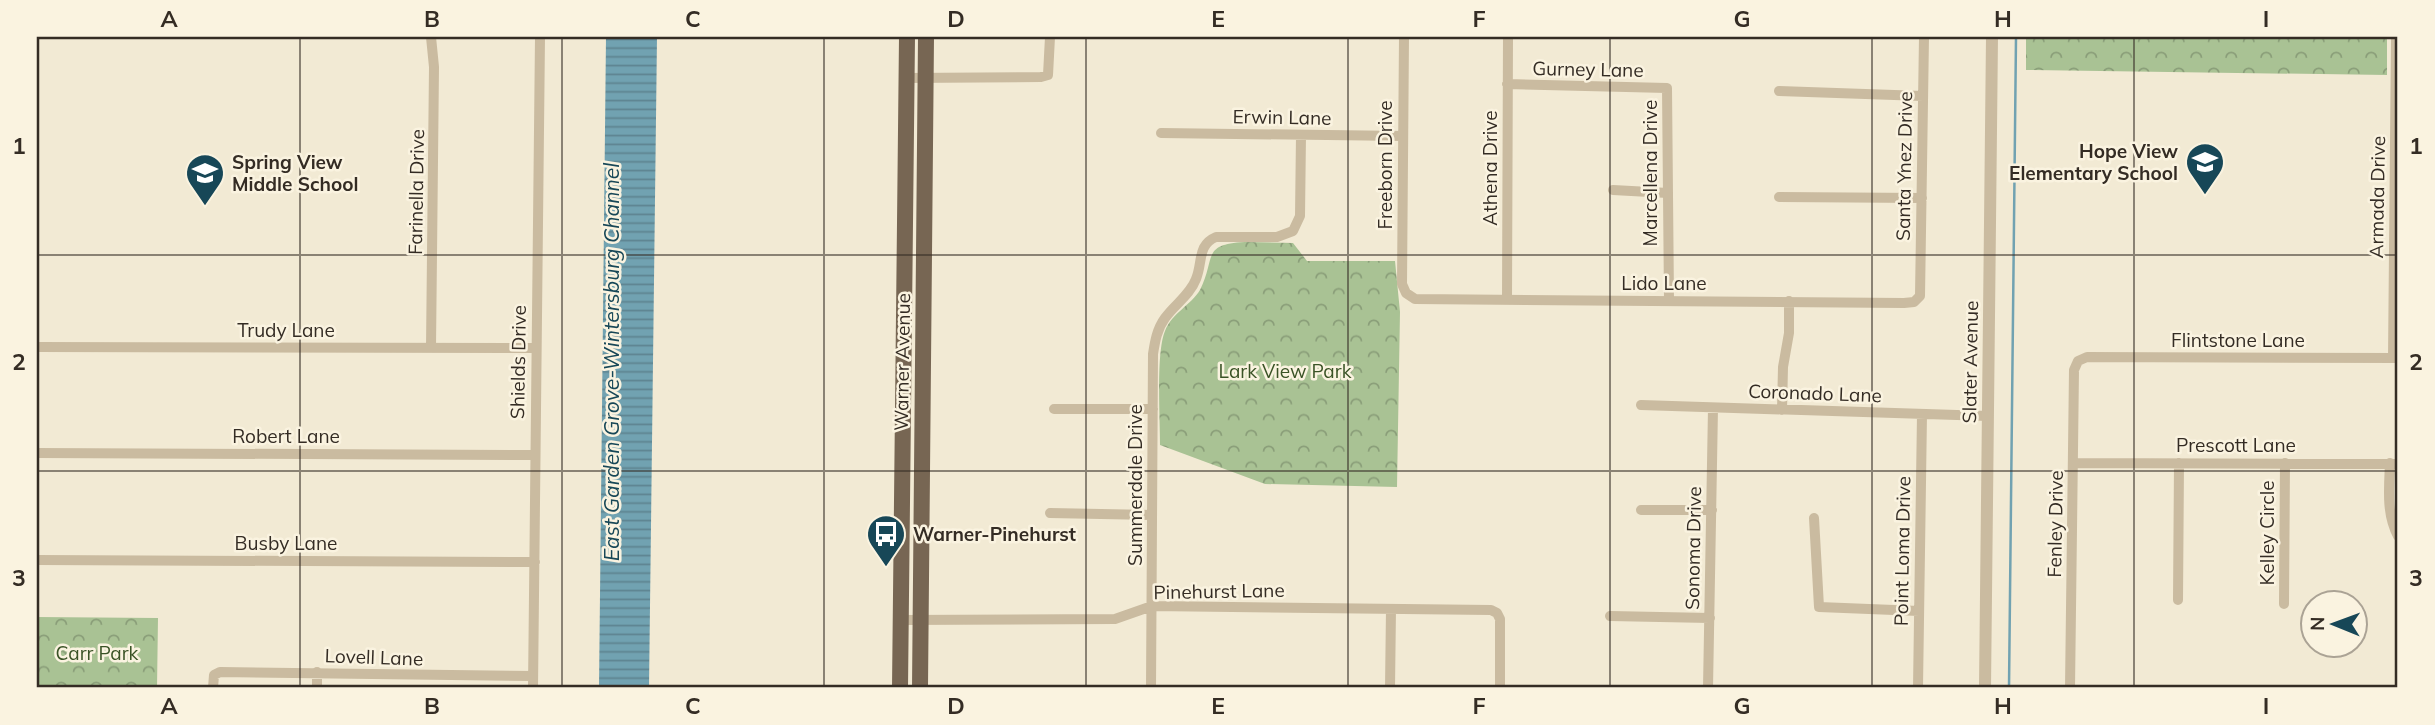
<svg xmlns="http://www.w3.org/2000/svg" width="2435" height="725" font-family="Mulish,sans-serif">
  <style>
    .park { fill: url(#park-crowns) }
    .water { fill: url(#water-rules) }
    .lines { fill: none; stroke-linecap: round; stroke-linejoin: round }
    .stream { stroke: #71a2b1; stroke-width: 2.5 }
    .minor { stroke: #cabba0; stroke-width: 10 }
    .tertiary { stroke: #cabba0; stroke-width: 12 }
    .primary { stroke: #776653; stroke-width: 16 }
    .grid { fill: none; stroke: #342c24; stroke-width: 2; stroke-opacity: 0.55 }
    .labels { text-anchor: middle; stroke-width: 5; stroke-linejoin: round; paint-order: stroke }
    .street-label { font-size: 19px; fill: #342c24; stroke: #faf3e0 }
    .poi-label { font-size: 19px; font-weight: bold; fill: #342c24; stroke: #faf3e0; text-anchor: start }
    .park-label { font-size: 19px; fill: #3a5326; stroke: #faf3e0 }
    .water-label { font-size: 21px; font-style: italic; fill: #174757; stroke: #faf3e0 }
    .neatline { fill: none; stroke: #342c24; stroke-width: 2.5 }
    .grid-label { font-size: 23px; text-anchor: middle; font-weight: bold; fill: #342c24 }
  </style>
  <defs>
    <pattern id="park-crowns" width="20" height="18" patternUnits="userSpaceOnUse" patternTransform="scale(1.75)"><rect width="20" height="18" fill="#a9c294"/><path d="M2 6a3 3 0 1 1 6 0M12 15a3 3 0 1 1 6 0" fill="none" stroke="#8a9e79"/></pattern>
    <pattern id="water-rules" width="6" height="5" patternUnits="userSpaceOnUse" patternTransform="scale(1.75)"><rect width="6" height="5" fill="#71a2b1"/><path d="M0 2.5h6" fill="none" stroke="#5e8490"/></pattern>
  </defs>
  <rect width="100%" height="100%" fill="#f2ead4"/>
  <!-- park -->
  <path class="park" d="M2026 37H2387V75L2026 70Z
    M1245 242 1293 243 1307 261H1395L1400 312 1397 487 1265 484 1160 445C1160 418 1156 352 1165 331 1172 313 1191 305 1200 290 1216 258 1201 244 1245 242Z
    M37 617 158 618 157 688H37Z"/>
  <!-- water -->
  <path class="water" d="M606 37H657L649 688H599Z"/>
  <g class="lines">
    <!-- stream -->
    <path class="stream" d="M2009 688 2016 37"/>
    <!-- minor -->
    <path class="minor" d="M431 37 434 67 431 348
      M1404 37 1402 284 1406 293 1415 299 1904 303 1914 302 1920 296 1924 37
      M906 78 1041 77 1048 75 1050 37
      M1507 84 1667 88 1669 300
      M1779 91 1923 96
      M1161 133 1403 136
      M1613 190 1668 193
      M1779 197 1922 198
      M1507 300 1508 37
      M37 347 536 348
      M2393 358 2396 37
      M1641 405 1988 416
      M1054 409H1153
      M1782 410 1783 367 1789 333V301
      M37 453 535 455
      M2073 463 2398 464
      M2390 463C2389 487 2386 514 2398 536
      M1641 510H1712
      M1050 513 1152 515
      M1814 518 1819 607 1919 611
      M37 560 535 562
      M2178 600 2179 463
      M2284 604 2285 463
      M1610 616 1710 618
      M901 620 1115 619 1152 606 1491 610 1497 613 1500 619V688
      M213 688 214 675 220 672 533 676
      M317 688V672
      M533 688 540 37
      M1151 688 1153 354C1155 341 1157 329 1165 318 1175 304 1190 295 1196 279 1203 262 1197 245 1216 237H1277L1293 231 1300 216 1301 135
      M1390 688 1391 609
      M1708 688 1713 408
      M1918 688 1922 414
      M2070 688 2074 370 2078 361 2087 357 2398 358"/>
    <!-- tertiary -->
    <path class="tertiary" d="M1985 688 1992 37"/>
    <!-- primary -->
    <path class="primary" d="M900 688 907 37
      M920 688 926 37"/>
  </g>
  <!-- grid -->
  <path class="grid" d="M300 37V688M562 37V688M824 37V688M1086 37V688M1348 37V688M1610 37V688M1872 37V688M2134 37V688M37 255H2398M37 471H2398"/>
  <!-- icons -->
  <defs>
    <symbol id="school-pin" viewBox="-11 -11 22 30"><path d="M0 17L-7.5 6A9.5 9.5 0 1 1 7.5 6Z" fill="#174757" stroke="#faf3e0"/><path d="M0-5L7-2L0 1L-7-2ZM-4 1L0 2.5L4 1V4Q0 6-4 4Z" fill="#fff"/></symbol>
    <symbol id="bus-pin" viewBox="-11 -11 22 30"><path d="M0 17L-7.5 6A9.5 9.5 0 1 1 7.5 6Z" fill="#174757" stroke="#faf3e0"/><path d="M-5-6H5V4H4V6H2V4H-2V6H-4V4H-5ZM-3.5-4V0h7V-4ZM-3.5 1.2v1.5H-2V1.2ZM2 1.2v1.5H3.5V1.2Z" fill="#fff"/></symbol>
  </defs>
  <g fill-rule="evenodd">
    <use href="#school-pin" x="2183" y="140" width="44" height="60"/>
    <use href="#school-pin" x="183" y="151" width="44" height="60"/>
    <use href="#bus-pin" x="864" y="512" width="44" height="60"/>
  </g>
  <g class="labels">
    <!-- street labels -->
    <g class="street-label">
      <text transform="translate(1588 69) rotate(1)" y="7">Gurney Lane</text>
      <text transform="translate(1282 117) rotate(1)" y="7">Erwin Lane</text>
      <text transform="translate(1385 165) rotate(-90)" y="7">Freeborn Drive</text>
      <text transform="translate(1904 166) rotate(-89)" y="7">Santa Ynez Drive</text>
      <text transform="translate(1490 168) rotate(-90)" y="7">Athena Drive</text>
      <text transform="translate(1650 173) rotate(-90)" y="7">Marcellena Drive</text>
      <text transform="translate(416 192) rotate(-89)" y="7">Farinella Drive</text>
      <text transform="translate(2377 197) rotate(-89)" y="7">Armada Drive</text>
      <text x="1664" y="290">Lido Lane</text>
      <text x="286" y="337">Trudy Lane</text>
      <text x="2238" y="347">Flintstone Lane</text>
      <text transform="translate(518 362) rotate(-89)" y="7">Shields Drive</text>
      <text transform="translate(902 362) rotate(-89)" y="7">Warner Avenue</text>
      <text transform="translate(1970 362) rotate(-89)" y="7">Slater Avenue</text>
      <text transform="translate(1815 393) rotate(2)" y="7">Coronado Lane</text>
      <text x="286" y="443">Robert Lane</text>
      <text x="2236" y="452">Prescott Lane</text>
      <text transform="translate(1135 485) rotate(-90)" y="7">Summerdale Drive</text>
      <text transform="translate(2055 524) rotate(-89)" y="7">Fenley Drive</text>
      <text transform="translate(2267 533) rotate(-90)" y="7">Kelley Circle</text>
      <text x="286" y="550">Busby Lane</text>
      <text transform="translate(1693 548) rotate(-89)" y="7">Sonoma Drive</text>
      <text transform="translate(1902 551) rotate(-89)" y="7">Point Loma Drive</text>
      <text transform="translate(1219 591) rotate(-1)" y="7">Pinehurst Lane</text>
      <text transform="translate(374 657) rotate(2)" y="7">Lovell Lane</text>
    </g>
    <!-- poi labels -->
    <g class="poi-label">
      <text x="2178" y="158" text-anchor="end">Hope View<tspan x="2178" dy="22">Elementary School</tspan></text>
      <text x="232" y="169">Spring View<tspan x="232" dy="22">Middle School</tspan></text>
      <text x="913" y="541">Warner-Pinehurst</text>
    </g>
    <!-- park labels -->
    <g class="park-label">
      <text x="1285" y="378">Lark View Park</text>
      <text x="97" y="660">Carr Park</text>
    </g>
    <!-- water labels -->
    <g class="water-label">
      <text transform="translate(612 362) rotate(-90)" y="7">East Garden Grove-Wintersburg Channel</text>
    </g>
  </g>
  <!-- border -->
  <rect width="2435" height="725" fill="none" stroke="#faf3e0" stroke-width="77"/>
  <!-- north arrow -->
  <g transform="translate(2334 624) rotate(271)"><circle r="33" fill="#faf3e0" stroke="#aba395" stroke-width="2"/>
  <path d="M0-5L12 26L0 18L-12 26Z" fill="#174757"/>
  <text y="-10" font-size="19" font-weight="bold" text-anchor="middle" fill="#342c24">N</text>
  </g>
  <rect x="38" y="38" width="2358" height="648" class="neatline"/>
  <g class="grid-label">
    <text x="169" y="27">A</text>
    <text x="432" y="27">B</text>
    <text x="693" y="27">C</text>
    <text x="956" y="27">D</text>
    <text x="1218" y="27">E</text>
    <text x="1479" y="27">F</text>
    <text x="1742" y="27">G</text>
    <text x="2003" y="27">H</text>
    <text x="2266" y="27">I</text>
    <text x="19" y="154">1</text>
    <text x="2416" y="154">1</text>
    <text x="19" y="370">2</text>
    <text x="2416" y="370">2</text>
    <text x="19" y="586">3</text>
    <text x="2416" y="586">3</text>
    <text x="169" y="714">A</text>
    <text x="432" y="714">B</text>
    <text x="693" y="714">C</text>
    <text x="956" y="714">D</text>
    <text x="1218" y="714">E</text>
    <text x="1479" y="714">F</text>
    <text x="1742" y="714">G</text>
    <text x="2003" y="714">H</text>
    <text x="2266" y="714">I</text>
  </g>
</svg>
